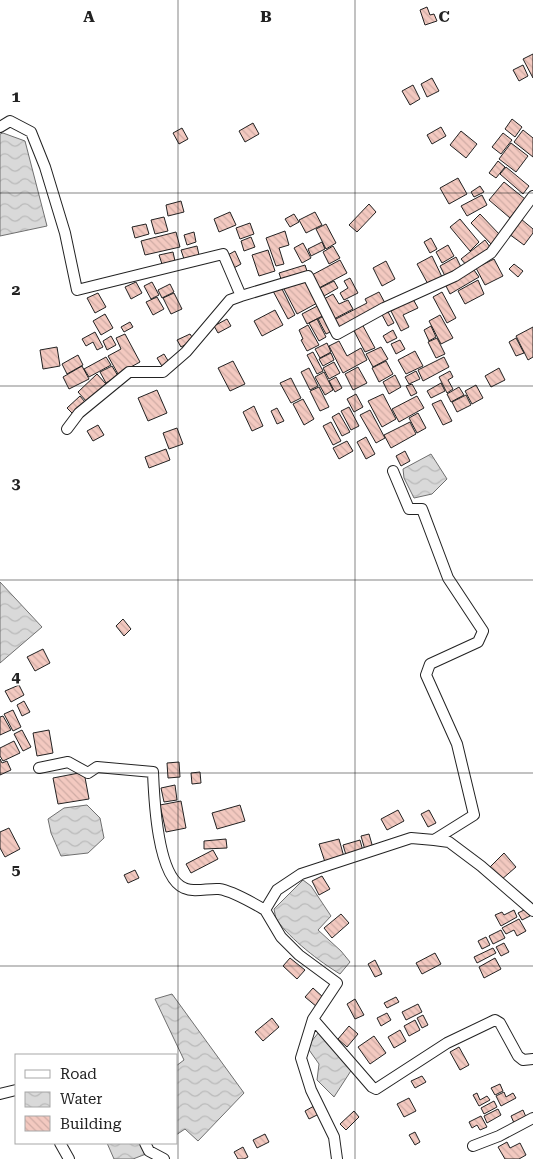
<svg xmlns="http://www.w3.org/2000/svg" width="533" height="1159" font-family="'Roboto Serif',serif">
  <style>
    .water { fill: url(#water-waves); stroke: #6f6f6f }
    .building { fill: url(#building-back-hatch); stroke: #222 }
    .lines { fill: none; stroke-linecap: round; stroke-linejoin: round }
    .street-casing { stroke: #222; stroke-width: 12 }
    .street { stroke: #fff; stroke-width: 10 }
    .grid { fill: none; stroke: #222; stroke-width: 1; stroke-opacity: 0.55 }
    .grid-label { font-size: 16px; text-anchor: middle; font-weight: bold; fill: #222; stroke: #fff; stroke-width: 4; stroke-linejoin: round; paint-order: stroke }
  </style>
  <defs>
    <pattern id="water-waves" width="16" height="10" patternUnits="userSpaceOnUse" patternTransform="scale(1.25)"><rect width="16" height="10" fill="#d9d9d9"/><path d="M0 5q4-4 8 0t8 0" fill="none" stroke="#bababa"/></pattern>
    <pattern id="building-back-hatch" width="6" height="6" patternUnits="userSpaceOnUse" patternTransform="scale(1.25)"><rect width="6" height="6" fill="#f3c9c0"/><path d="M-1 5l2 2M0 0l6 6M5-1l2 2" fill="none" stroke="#d0aca5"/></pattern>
  </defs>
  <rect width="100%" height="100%" fill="#fff"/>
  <!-- water -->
  <path class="water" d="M3 133 25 141 47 226 0 236V134Z
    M431 454 447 479 432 494 414 498 404 478 403 469Z
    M0 582 42 627 0 663Z
    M87 805 100 818 104 838 88 853 61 856 51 833 48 819 64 808Z
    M303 880 311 886 331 916 318 930 341 951 350 962 340 974C320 962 290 939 277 920 275 917 275 913 274 909Z
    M172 994 244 1093 198 1141 185 1129 176 1135V1066L184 1060 155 999Z
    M319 1032 354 1066 334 1097 317 1080 319 1064 307 1047Z
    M107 1143H140L146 1154 133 1159H114Z"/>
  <!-- building -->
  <path class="building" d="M427 7 430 15 434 14 437 21 425 25 420 10Z
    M533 54V78L523 59Z
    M523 65 528 76 519 81 513 70Z
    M432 78 439 91 427 97 421 84Z
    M413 85 420 99 410 105 402 91Z
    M512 119 522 127 515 137 505 129Z
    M253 123 259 134 245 142 239 131Z
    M441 127 446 136 432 144 427 135Z
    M182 128 188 139 179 144 173 133Z
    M523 130 533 138V157L514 142Z
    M461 131 477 144 466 158 450 145Z
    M503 133 512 140 501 154 492 147Z
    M511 143 528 156 516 172 499 159Z
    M498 161 505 167 496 178 489 173Z
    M506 167 529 186 523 194 500 174Z
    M458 178 467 194 449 204 440 188Z
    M504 182 525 199 510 218 489 200Z
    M480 186 484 192 474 197 471 192Z
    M482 195 487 205 467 216 461 206Z
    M181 201 184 212 168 216 166 205Z
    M369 204 376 212 357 232 349 225Z
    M230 212 236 225 219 232 214 219Z
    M315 212 322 225 306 233 299 220Z
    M294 214 299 222 290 227 285 219Z
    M480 214 500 235 491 244 471 223Z
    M164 217 168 231 155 234 151 220Z
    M460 219 479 242 470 251 450 227Z
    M521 219 533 229V233L524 245 509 234Z
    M250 223 254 234 240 239 236 228Z
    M146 224 149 234 135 238 132 227Z
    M326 224 336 243 326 249 316 229Z
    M285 231 289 245 279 248 284 264 276 266 266 238Z
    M176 232 180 247 145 255 141 241Z
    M194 232 196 242 187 245 184 235Z
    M251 237 255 247 244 251 241 241Z
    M431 238 437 249 430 253 424 242Z
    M485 240 490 247 467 266 461 259Z
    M322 242 325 249 311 256 308 249Z
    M303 243 311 258 302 263 294 248Z
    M448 245 454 256 442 263 436 252Z
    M197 246 199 255 184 259 181 250Z
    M333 246 340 258 329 264 323 252Z
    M268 250 275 271 259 276 252 255Z
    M235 251 241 264 232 269 226 256Z
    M173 252 175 261 162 264 159 255Z
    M432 256 443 279 429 286 417 264Z
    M456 257 462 269 446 278 440 266Z
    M494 259 503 276 485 285 476 268Z
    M340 260 347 273 319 288 312 275Z
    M386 261 395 279 382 286 373 268Z
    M514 264 523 271 518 277 509 269Z
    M305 265 308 274 282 282 279 273Z
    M474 270 479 277 450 294 446 286Z
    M306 278 319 302 297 314 284 289Z
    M350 278 358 293 344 300 340 293 348 288 344 281Z
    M478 280 484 294 465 304 458 291Z
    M334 281 338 288 324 296 320 288Z
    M136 282 142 293 131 299 125 287Z
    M152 282 159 295 151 299 144 286Z
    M170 284 174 292 162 298 158 290Z
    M281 287 295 315 288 319 273 291Z
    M379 292 385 303 339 328 334 320 367 303 365 299Z
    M442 292 456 318 447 323 433 297Z
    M98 293 106 307 95 313 87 298Z
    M174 293 182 309 171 314 163 298Z
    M333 294 339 304 348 300 353 309 334 319 324 299Z
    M157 297 164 309 153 315 146 302Z
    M413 299 418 308 403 315 409 327 401 331 391 311Z
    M321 304 326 314 307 324 302 314Z
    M275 310 283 325 262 336 254 321Z
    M387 310 394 323 388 326 381 313Z
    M105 314 113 328 101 335 93 321Z
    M326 315 334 330 326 334 318 319Z
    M440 315 453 338 441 344 429 321Z
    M227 319 231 326 218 333 214 326Z
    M317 319 326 337 319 341 309 323Z
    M130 322 133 327 124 332 121 327Z
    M362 324 375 348 365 352 353 329Z
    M308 325 319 345 307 351 301 340 303 339 299 330Z
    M431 326 436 337 429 341 424 330Z
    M533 327V357L528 360 516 336Z
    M393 330 397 338 387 343 383 336Z
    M95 332 103 347 97 350 93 342 86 346 82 339Z
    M125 334 140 362 118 374 108 356 121 349 116 338Z
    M190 334 194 340 181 347 177 340Z
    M111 336 116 345 107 350 103 341Z
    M437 338 445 354 436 358 428 342Z
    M516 338 524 353 516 356 509 342Z
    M400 340 405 349 396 354 391 344Z
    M339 341 347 356 361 348 367 360 343 373 329 346Z
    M327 343 331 352 320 358 315 349Z
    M57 347 60 366 43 369 40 350Z
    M381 347 388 359 373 367 366 354Z
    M415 351 423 366 406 374 398 360Z
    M313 352 323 371 317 374 307 355Z
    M331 353 334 360 323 366 319 359Z
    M164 354 170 364 163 368 157 358Z
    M78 355 83 365 67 374 62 364Z
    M106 357 111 365 89 377 84 369Z
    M444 357 449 367 423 381 418 370Z
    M233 361 245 384 230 391 218 368Z
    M386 361 393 374 379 382 372 368Z
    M334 362 340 373 329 379 323 368Z
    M82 366 89 379 69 389 63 377Z
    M112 366 118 376 106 383 100 372Z
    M358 367 367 383 353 390 345 374Z
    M309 368 318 386 310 390 301 372Z
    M499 368 505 380 491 387 485 376Z
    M416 371 420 379 409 384 405 377Z
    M450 371 453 377 448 380 453 389 447 393 439 377Z
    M324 372 333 390 325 395 315 377Z
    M97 374 106 384 87 402 78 392Z
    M395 375 401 387 389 394 383 382Z
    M336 377 342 388 335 392 329 381Z
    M291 378 301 398 291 403 280 383Z
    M441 383 445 391 431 398 427 391Z
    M412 384 417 393 411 396 406 386Z
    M476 385 483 398 472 404 465 391Z
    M319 387 329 407 320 411 310 391Z
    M459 387 464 395 451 402 447 394Z
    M157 390 167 413 148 421 138 398Z
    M356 394 363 407 354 412 347 399Z
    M383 394 396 419 382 427 368 401Z
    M466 395 471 405 457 412 452 402Z
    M80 396 85 402 73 414 67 408Z
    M417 396 424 408 399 422 392 409Z
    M303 399 314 419 304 425 293 404Z
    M441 400 452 421 443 425 432 404Z
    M254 406 263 426 252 431 243 412Z
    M349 407 359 426 351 430 341 411Z
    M277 408 284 421 277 424 271 411Z
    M370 410 385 438 376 443 360 415Z
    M339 413 350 432 342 436 332 417Z
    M418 413 426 428 417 433 409 418Z
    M331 422 341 441 333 445 323 426Z
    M410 422 416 434 391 448 384 435Z
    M98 425 104 435 93 441 87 431Z
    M177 428 183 444 169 449 163 433Z
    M366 437 375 454 366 459 357 442Z
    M347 441 353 451 339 459 333 448Z
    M166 449 170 460 149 468 145 457Z
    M405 451 410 461 401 466 396 456Z
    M123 619 131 629 124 636 116 626Z
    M43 649 50 663 35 671 27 657Z
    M19 685 24 695 11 702 5 691Z
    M24 701 30 712 22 716 17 705Z
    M13 710 21 727 13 731 4 714Z
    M3 716 11 730 0 735V717Z
    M22 730 31 747 23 751 14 734Z
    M49 730 53 753 37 756 33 733Z
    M14 741 20 753 3 761 0 756V748Z
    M0 759 2 763 7 761 11 770 0 775Z
    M179 762 180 777 168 778 167 763Z
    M84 772 89 799 58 804 53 778Z
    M200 772 201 783 192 784 191 773Z
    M175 785 177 800 164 802 161 788Z
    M181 801 186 828 166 832 160 805Z
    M240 805 245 821 217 829 212 813Z
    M398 810 404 821 387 830 381 819Z
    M429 810 436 823 428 827 421 814Z
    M9 828 20 849 5 857 0 848V832Z
    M369 834 373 848 365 850 361 836Z
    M226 839 227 848 204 849V841Z
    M339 839 344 857 325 862 319 844Z
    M360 840 363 851 346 855 343 845Z
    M213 850 218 859 191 873 186 864Z
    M504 853 516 867 501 880 490 867Z
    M135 870 139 878 128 883 124 875Z
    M322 876 330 889 319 895 312 881Z
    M526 909 530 916 522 920 518 913Z
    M514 910 517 917 501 926 495 915 502 912 504 915Z
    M341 914 349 923 332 938 324 928Z
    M519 919 526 931 517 936 514 930 506 934 502 928Z
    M501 930 505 938 493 944 489 936Z
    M486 937 490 945 482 949 478 941Z
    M504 943 509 952 501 956 496 947Z
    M493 948 496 953 477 963 474 957Z
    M435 953 441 964 422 974 416 963Z
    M290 958 305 970 297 979 283 966Z
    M495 958 501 969 484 978 479 967Z
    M375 960 382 974 375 977 368 964Z
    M313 988 324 998 317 1007 305 997Z
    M396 997 399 1002 387 1008 384 1003Z
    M355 999 364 1015 355 1019 347 1004Z
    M418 1004 422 1012 406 1020 402 1012Z
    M387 1013 391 1020 381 1026 377 1018Z
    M423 1015 428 1025 422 1028 417 1018Z
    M272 1018 279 1027 263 1041 255 1032Z
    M415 1020 420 1030 409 1036 404 1026Z
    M349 1026 358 1034 347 1047 338 1039Z
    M400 1030 406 1041 394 1048 388 1037Z
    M374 1036 386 1053 370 1064 358 1047Z
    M459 1047 469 1065 460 1070 450 1052Z
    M422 1076 426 1082 415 1088 411 1081Z
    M500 1084 503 1091 495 1095 491 1088Z
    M504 1092 506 1097 513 1093 516 1098 501 1106 496 1096Z
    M477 1093 480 1100 487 1096 490 1100 479 1106 473 1095Z
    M409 1098 416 1111 404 1117 397 1104Z
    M494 1101 497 1107 484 1114 481 1108Z
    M314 1106 319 1114 309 1119 305 1111Z
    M498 1109 501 1115 487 1123 484 1116Z
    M523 1110 526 1117 514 1123 511 1116Z
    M354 1111 359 1117 346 1130 340 1124Z
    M481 1116 487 1127 480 1130 477 1125 472 1128 469 1122Z
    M415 1132 420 1142 415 1145 409 1135Z
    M265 1134 269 1142 257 1148 253 1140Z
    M507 1142 510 1148 520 1143 526 1155 519 1159H505L498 1147Z
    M243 1147 248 1157 244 1159H238L234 1152Z"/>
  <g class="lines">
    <defs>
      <path id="street" d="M0 127 10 121 31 132 45 167 65 233 77 290 223 254 241 296 308 276 337 334 384 308 455 276 491 253 533 196
        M67 429 79 413 129 372H163L186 352 230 300 241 296
        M393 471 409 509H422L448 578 483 631 478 642 430 664 426 675 457 744 474 815 434 840 449 842 481 866 533 911
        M39 768 68 762 88 773 97 767 153 772C154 797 157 877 184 888 195 893 208 888 219 889 233 891 253 903 265 910
        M434 840 411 838 301 874 277 890 265 910 281 937 299 955 337 983 313 1019 372 1087 376 1089 447 1043 495 1020 500 1023 518 1056 523 1060 533 1059
        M313 1019 301 1058 311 1090 334 1137 337 1159
        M0 1094 16 1090
        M60 1143 69 1159
        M145 1143 149 1151 164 1159
        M473 1146 499 1136 533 1118"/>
    </defs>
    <!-- street casing -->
    <use href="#street" class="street-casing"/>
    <!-- street -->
    <use href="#street" class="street"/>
  </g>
  <!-- grid -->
  <path class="grid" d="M178 0V1159M355 0V1159M0 193H533M0 386H533M0 580H533M0 773H533M0 966H533"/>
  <g class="grid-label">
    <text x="89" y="22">A</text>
    <text x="266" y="22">B</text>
    <text x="444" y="22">C</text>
    <text x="16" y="102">1</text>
    <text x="16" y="295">2</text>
    <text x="16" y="489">3</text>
    <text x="16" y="682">4</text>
    <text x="16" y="875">5</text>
  </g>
  <!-- legend -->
  <rect x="15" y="1054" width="162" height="90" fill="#ffffff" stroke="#a7a7a7"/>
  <rect x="25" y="1070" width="25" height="8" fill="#ffffff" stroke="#a7a7a7"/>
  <text x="60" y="1079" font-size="15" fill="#222222">Road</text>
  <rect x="25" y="1092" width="25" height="15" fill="url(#water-waves)" stroke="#a7a7a7"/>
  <text x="60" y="1104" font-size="15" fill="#222222">Water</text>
  <rect x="25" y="1116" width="25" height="15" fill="url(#building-back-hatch)" stroke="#a7a7a7"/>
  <text x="60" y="1129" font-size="15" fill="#222222">Building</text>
</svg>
